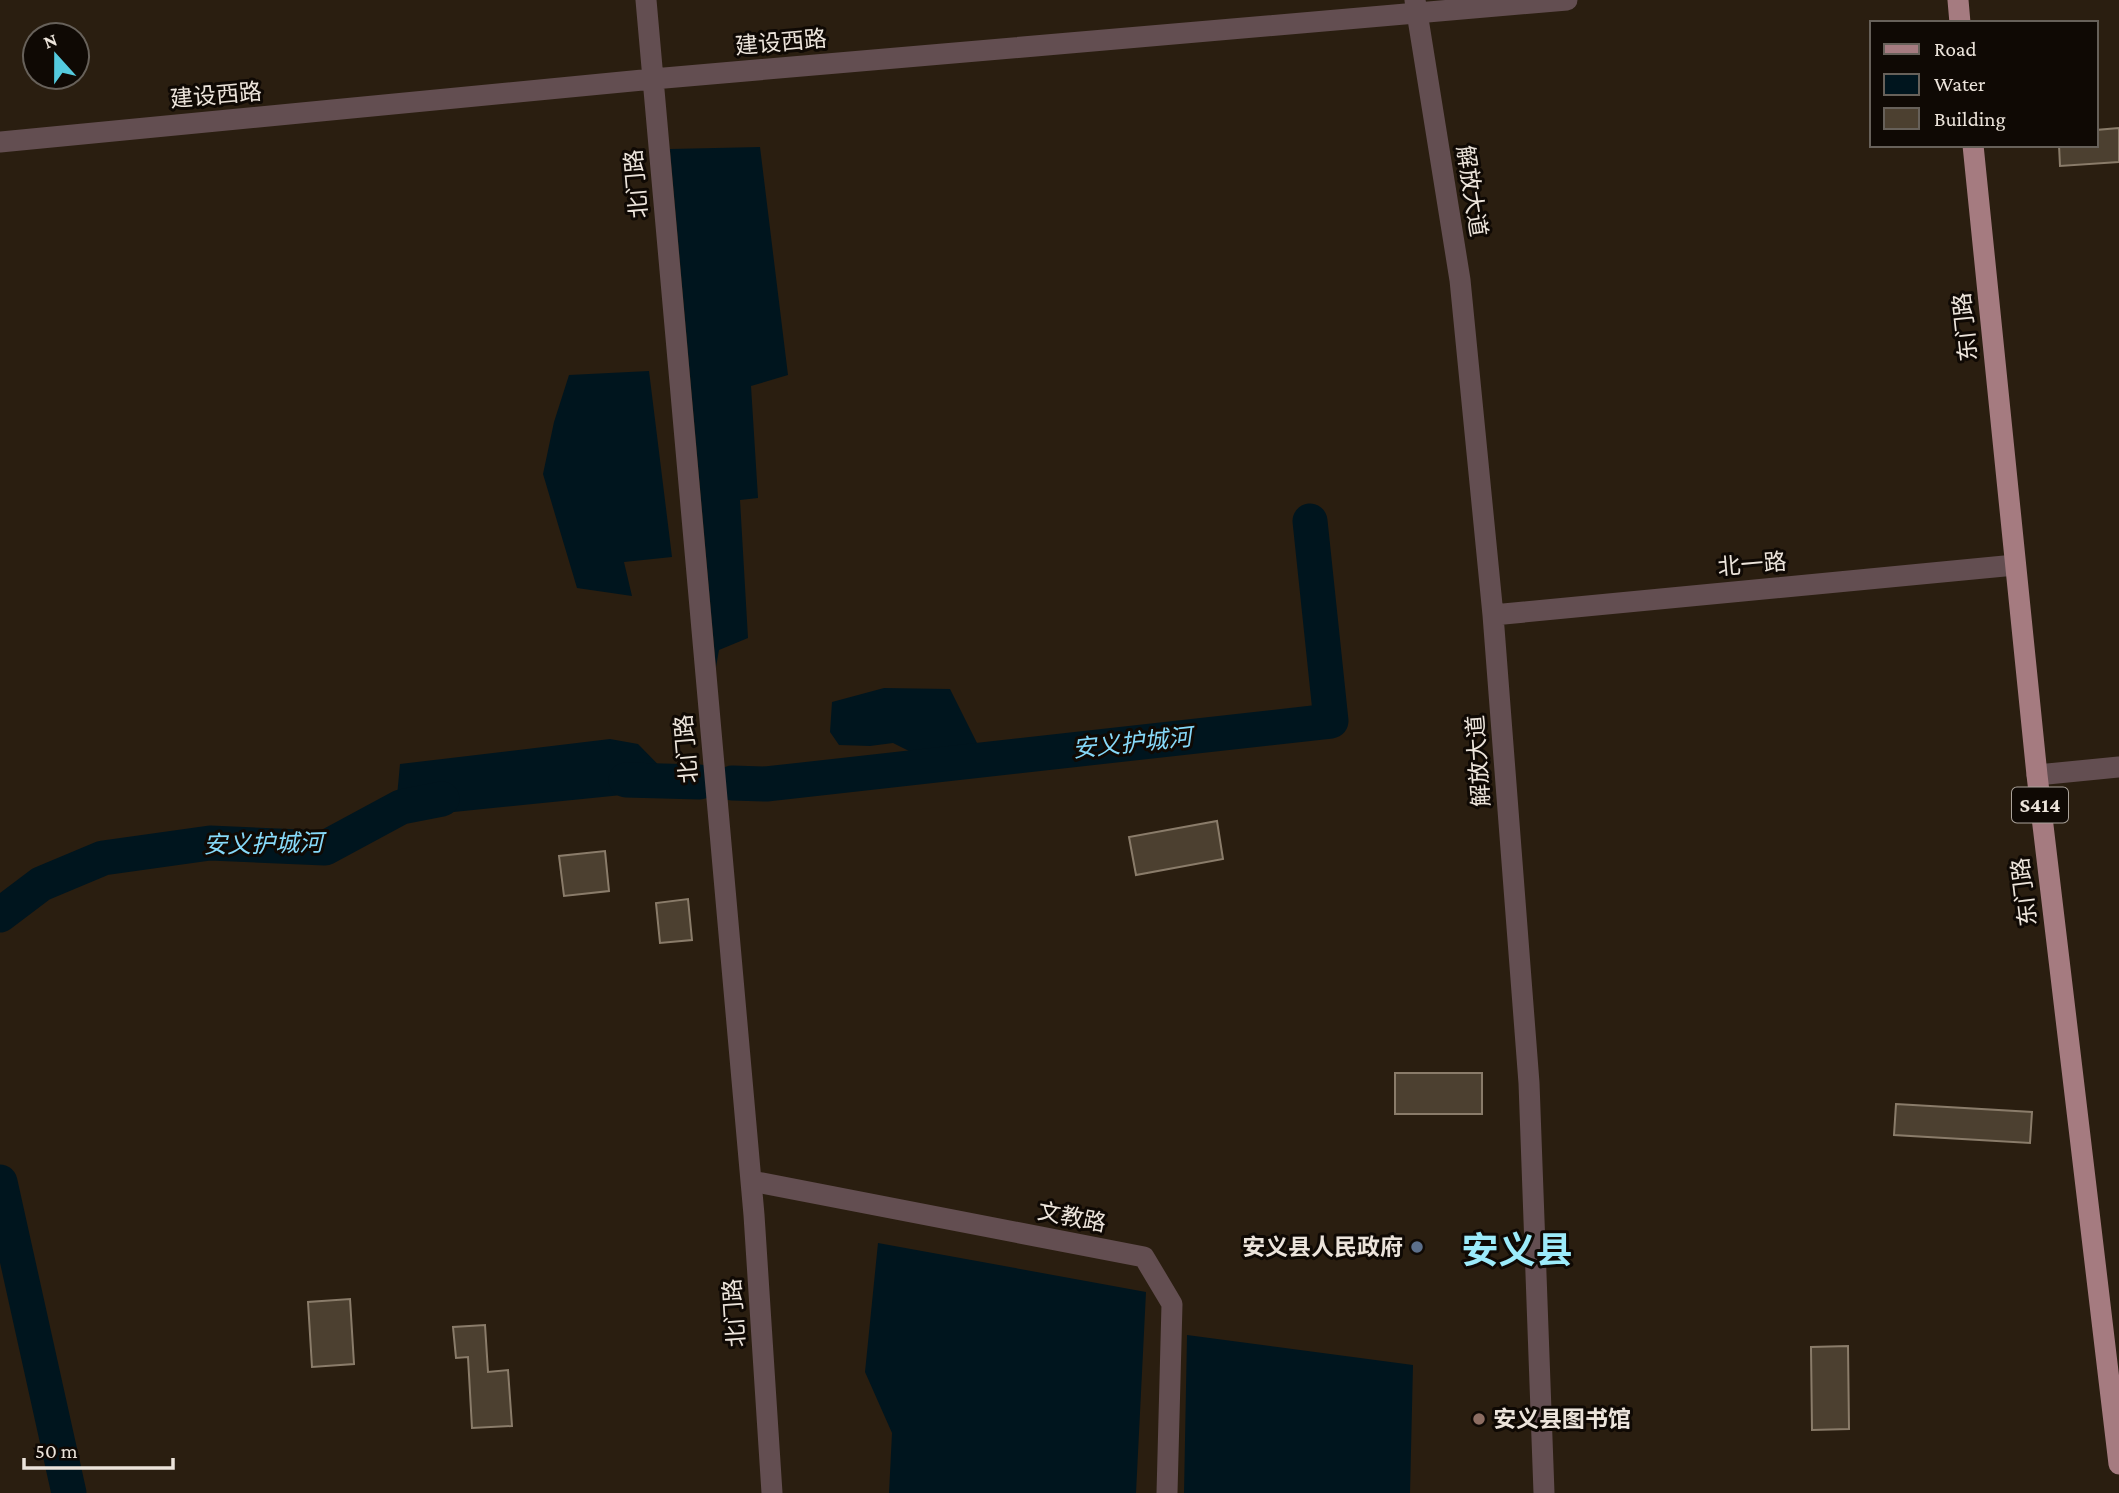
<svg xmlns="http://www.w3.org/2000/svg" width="2119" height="1493" font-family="'Crimson Pro','Noto Sans SC',serif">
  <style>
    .water { fill: #00151e }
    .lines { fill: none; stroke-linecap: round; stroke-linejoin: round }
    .river { stroke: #00151e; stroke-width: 35 }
    .building { fill: #4c4030; stroke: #8a7c6a; stroke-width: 2 }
    .minor { stroke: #634e51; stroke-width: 21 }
    .major { stroke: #a57b80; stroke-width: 21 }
    .service-dot { fill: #5c6f8a; stroke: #0f0904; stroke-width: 2.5 }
    .education-dot { fill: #8d6e63; stroke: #0f0904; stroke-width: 2.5 }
    .labels { text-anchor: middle; stroke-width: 6; stroke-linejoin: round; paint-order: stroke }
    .shield { fill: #0f0904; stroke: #aaa29a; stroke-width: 2 }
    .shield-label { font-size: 21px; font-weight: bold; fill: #ece4db }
    .street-label { font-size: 23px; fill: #ece4db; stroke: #0f0904 }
    .poi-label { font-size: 23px; font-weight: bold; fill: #ece4db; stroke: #0f0904; text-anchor: end }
    .water-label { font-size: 24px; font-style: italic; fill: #86d9f9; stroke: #0f0904 }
    .town-label { font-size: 37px; font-weight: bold; fill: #9cebfa; stroke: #0f0904 }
  </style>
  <rect width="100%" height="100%" fill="#2a1e10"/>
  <!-- water -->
  <path class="water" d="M760 147 788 375 751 386 758 498 740 500 748 638 719 650 716 667 670 149Z
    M649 371 672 557 624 562 632 596 577 588 543 474 554 422 569 375Z
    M884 688 950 689 979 747 933 754 909 751 893 743 870 746 839 745 830 732 832 702Z
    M610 739 638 744 690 797 622 795 395 818 400 764Z
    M878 1243 1146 1292 1136 1493H889L892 1433 865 1372Z
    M1187 1335 1413 1365 1410 1493H1184Z"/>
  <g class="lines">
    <!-- river -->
    <path class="river" d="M626 780 700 782
      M732 783 766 784 1331 721 1310 521
      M0 915 41 884 103 858 210 843 325 848 401 807 442 799
      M0 1182 69 1493"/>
  </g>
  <!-- building -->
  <path class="building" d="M2119 128V162L2060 166 2059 145H2096V130Z
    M1217 821 1223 859 1136 875 1129 837Z
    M605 851 609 891 564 896 559 856Z
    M688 899 692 940 660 943 656 903Z
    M1395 1073H1482V1114H1395Z
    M1896 1104 2032 1112 2030 1143 1894 1135Z
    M350 1299 354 1364 312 1367 308 1302Z
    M485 1325 488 1372 508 1370 512 1426 472 1428 468 1357 456 1358 453 1327Z
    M1848 1346 1849 1429 1812 1430 1811 1347Z"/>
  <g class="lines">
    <!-- minor -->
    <path class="minor" d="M646 0 754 1215 772 1493
      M1415 0 1460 280 1493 615 1529 1083 1544 1493
      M0 142 653 79 1567 0
      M1493 615 2015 565
      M2037 775 2119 767
      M752 1181 1144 1257 1172 1304 1167 1493"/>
    <!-- major -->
    <path class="major" d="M1958 0 1960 23
      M1973 145 2037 775 2119 1464"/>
  </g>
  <!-- markers -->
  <circle class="service-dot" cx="1417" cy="1247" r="7"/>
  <circle class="education-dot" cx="1479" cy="1419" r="7"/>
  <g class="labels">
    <!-- shield labels -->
    <rect class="shield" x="2012" y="787.5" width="56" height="35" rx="5"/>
    <g class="shield-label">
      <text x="2040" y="812">S414</text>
    </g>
    <!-- street labels -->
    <g class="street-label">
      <text transform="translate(781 42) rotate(-5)" y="8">建设西路</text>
      <text transform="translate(216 95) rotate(-5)" y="8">建设西路</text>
      <text transform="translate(636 184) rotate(-95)" y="8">北门路</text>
      <text transform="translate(1472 191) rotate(81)" y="8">解放大道</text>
      <text transform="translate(1965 327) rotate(-96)" y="8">东门路</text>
      <text transform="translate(1752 564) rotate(-5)" y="8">北一路</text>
      <text transform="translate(686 749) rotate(-95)" y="8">北门路</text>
      <text transform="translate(1478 761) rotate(-94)" y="8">解放大道</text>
      <text transform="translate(2024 892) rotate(-97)" y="8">东门路</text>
      <text transform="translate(1072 1217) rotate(11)" y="8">文教路</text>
      <text transform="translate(734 1313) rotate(-94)" y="8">北门路</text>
    </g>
    <!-- poi labels -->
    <g class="poi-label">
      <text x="1403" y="1255">安义县人民政府</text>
      <text x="1493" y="1427" text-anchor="start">安义县图书馆</text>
    </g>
    <!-- water labels -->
    <g class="water-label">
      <text transform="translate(1132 743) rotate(-6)" y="8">安义护城河</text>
      <text transform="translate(263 844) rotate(-1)" y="8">安义护城河</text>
    </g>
    <!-- town labels -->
    <g class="town-label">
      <text x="1517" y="1263">安义县</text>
    </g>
  </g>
  <!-- legend -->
  <rect x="1870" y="21" width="228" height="126" fill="#0f0904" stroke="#67615a" stroke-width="2"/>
  <rect x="1884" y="44" width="35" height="10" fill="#a57b80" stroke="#67615a" stroke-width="2"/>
  <text x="1934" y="56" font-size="21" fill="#ece4db">Road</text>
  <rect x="1884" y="74" width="35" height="21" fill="#00151e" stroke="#67615a" stroke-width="2"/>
  <text x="1934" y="91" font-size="21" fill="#ece4db">Water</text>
  <rect x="1884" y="108" width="35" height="21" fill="#4c4030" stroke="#67615a" stroke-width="2"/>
  <text x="1934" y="126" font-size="21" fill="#ece4db">Building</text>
  <!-- north arrow -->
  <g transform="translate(56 56) rotate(339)"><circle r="33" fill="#0f0904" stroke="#67615a" stroke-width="2"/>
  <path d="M0-5L12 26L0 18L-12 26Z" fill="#54cade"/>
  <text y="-10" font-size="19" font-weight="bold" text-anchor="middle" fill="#ece4db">N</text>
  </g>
  <!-- scale -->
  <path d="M24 1458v10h149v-10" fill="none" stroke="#ece4db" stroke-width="3.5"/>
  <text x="35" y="1458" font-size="21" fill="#ece4db" stroke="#0f0904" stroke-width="5" paint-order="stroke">50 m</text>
</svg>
